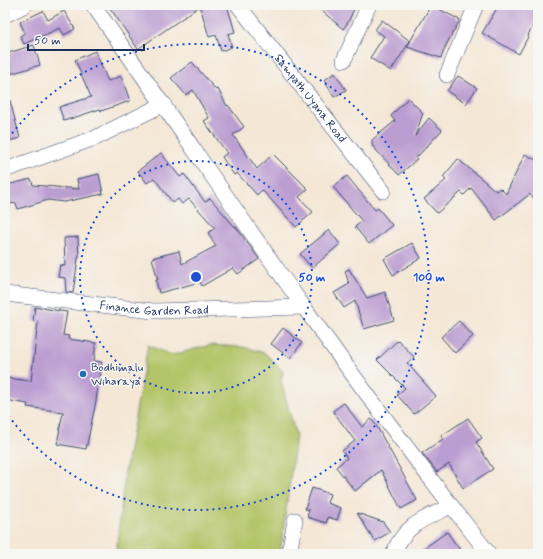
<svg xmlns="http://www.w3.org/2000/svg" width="543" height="559" font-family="Mynerve,sans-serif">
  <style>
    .green { fill: #b4c467; stroke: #687a62 }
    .building { fill: #bb9ed1 }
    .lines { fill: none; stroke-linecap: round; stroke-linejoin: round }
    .minor-casing { stroke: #3c4b70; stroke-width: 16 }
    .minor { stroke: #fff; stroke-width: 15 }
    .ring { fill: none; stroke: #1d4ed8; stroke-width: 2; stroke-dasharray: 2 4 }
    .poi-dot { fill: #1f6fb2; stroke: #f6f6f2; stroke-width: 1.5 }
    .labels { text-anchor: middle; stroke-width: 3; stroke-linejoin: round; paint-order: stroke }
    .street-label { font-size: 12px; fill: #1b2f5e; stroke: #f6f6f2 }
    .poi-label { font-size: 12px; fill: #1b2f5e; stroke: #f6f6f2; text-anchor: start }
    .centre { fill: #1d4ed8; stroke: #f6f6f2; stroke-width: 2 }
    .ring-label { font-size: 12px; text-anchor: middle; font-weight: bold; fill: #1d4ed8; stroke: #f6f6f2; stroke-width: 3; stroke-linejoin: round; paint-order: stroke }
  </style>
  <rect width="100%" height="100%" fill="#f6f6f2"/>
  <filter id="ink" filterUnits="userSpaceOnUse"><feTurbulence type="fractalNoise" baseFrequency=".025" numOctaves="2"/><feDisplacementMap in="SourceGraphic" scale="8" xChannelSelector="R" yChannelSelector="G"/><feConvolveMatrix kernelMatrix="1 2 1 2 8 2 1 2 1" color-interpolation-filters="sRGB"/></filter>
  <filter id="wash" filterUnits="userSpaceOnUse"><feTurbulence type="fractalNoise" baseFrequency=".012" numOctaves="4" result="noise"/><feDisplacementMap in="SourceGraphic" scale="16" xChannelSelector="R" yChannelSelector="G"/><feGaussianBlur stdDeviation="0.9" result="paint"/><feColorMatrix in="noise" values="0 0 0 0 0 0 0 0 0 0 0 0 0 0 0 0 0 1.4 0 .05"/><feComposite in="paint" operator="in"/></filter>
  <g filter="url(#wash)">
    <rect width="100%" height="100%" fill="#f4e7d5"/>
    <!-- green -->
    <path class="green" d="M148 345 172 355 210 345 243 347 265 353 283 371 281 381 296 436 280 554H116L125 472Z"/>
    <g id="blocks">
      <!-- building -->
      <path class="building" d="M108 5H227L235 32 228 34 232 47 221 51 216 35 209 37 200 6 138 49Z
        M315 5H356L348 22 343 29Z
        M431 5 460 20 446 45 441 58 407 47Z
        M499 5H538V16L528 35H529L519 54 482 33Z
        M43 11 48 20 64 11 75 29 64 35 60 28 24 44 20 36 25 33 20 22Z
        M382 20 410 41 391 71 370 58 384 36 375 30Z
        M34 45 40 65 10 74 5 54Z
        M95 51 108 81 121 76 130 101 101 111 100 109 64 121 59 107 91 97 75 60Z
        M192 62 216 90 218 89 227 106 228 105 244 127 233 135 257 169 273 154 308 189 299 197 313 212 296 227 262 190 257 195 237 173 234 175 222 157 227 153 204 121 209 118 193 90 186 95 171 78Z
        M335 73 346 90 334 97 324 80Z
        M458 76 477 88 466 104 447 91Z
        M9 97 20 138 5 142V98Z
        M408 98 423 113 415 136 429 118 442 130 416 158 417 159 399 175 377 151 372 145V140L395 121 391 116Z
        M161 153 180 177 184 174 205 202 210 198 235 227H236L259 259 238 274 233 268 202 286 200 282 159 293 156 280H158L152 258 179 251 182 264 216 246 208 233 215 228 189 199 182 204 178 199 173 203 154 178 147 183 138 171Z
        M525 154 538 161V203L530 194 496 220 471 188 464 195 461 192 437 213 424 199 446 180 443 177 458 159 496 191 500 188 506 194Z
        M99 174 103 194 64 202 48 200 18 209 16 203 5 205V187L11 184 31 179 33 185 79 189 77 179Z
        M347 176 375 210 378 208 392 225 369 244 355 227 362 221 333 187Z
        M329 230 340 244 312 268 300 254Z
        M78 237 79 258H78L73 293 66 292 65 278 58 277 60 265 65 266 64 238Z
        M412 243 421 258 393 275 384 259Z
        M349 269 367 298 385 292 394 320 364 329 355 301 344 308 334 293 349 284 345 271Z
        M35 307 67 312 63 335 69 336 68 339 96 343 94 361 102 362 100 377H99L96 401 86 449 57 444 63 412 27 407 28 404 5 400 7 378 31 381 38 322 33 321Z
        M459 321 473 336 455 353 441 337Z
        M283 328 302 343 290 358 271 344Z
        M398 340 414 357 407 363 436 396 414 414 397 395 405 388 377 360Z
        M344 403 362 427 371 419 376 425 417 500 401 509 381 470 355 491 336 467 347 458 342 451 355 441 333 411Z
        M468 418 482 438 476 442 493 469 463 488 449 464 437 472 422 453 443 439 441 436Z
        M312 488 330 494 327 503 341 508 337 520 328 517 326 523 307 517 309 510 305 509Z
        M357 513 383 522 390 532 375 541Z
        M447 532 463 554H416Z"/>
    </g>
  </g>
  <g filter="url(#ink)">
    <use href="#blocks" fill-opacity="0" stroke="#3c4b70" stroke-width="1"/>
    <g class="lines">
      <defs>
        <g id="minor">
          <path d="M93 5C164 105 232 206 303 306 363 390 425 473 489 554"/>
          <path id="s1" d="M238 5 383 191"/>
          <path d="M5 15 25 5"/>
          <path d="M344 60 369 5"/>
          <path d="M447 75 476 5"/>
          <path d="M5 170 95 138 164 104"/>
          <path id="s2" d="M5 294 153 311 304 307"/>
          <path d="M289 554 295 520"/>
          <path d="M393 554C405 524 424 519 451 506"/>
        </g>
      </defs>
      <!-- minor casing -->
      <use href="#minor" class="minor-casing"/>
      <!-- minor -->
      <use href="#minor" class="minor"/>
    </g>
  </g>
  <!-- distance rings -->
  <g class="ring">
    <circle cx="196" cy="277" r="116"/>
    <path d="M5 143A233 233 0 1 1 5 411"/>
  </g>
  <!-- markers -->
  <circle class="poi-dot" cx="83" cy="374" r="4"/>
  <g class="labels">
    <!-- street labels -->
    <g class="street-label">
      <text dy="4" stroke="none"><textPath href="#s1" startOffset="118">Sampath Uyana Road</textPath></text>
      <text dy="4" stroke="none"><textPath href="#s2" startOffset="150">Finance Garden Road</textPath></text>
    </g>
    <!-- poi labels -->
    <g class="poi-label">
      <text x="91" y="371">Bodhimalu<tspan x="91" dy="14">Wiharaya</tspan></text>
    </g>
  </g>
  <circle cx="196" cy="277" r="6" class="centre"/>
  <g class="ring-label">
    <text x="312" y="281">50 m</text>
    <text x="429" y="281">100 m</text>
  </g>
  <!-- margin -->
  <rect width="543" height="559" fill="none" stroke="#f6f6f2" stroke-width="20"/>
  <!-- scale -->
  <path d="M28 44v6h116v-6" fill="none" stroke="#1b2f5e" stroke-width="2"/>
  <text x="34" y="44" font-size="12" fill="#1b2f5e" stroke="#f6f6f2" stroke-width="3" paint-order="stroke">50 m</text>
</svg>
